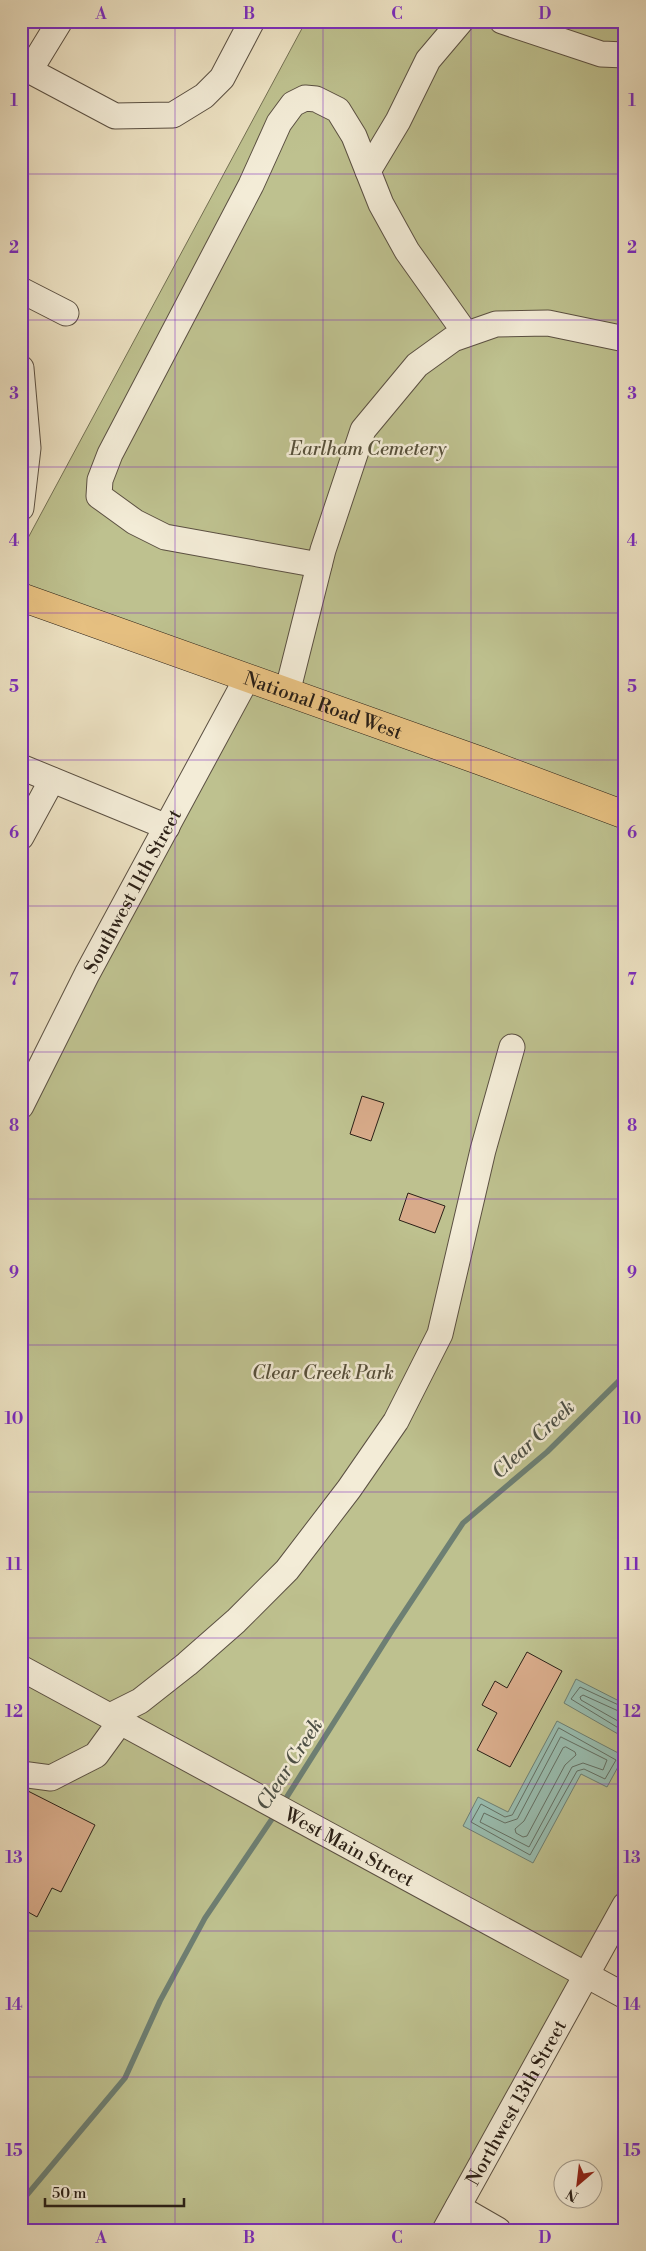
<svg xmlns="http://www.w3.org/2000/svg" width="646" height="2251" font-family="'Libre Bodoni',serif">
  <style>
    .green { fill: #bec18f; stroke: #747053 }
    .water { fill: #99beb1; stroke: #6d7f73 }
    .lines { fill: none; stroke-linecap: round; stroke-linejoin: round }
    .shore { stroke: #626f64; stroke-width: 1 }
    .stream { stroke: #6d7f73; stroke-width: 5.5 }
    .building { fill: #d8ab8a; stroke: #2b2017 }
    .minor-casing { stroke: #5b5042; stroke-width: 27 }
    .major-casing { stroke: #2b2017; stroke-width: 29 }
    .minor { stroke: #f3ecd7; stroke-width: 25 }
    .major { stroke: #e6c081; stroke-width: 28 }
    .grid { fill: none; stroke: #7b2cbf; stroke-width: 1; stroke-opacity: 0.55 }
    .labels { text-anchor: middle; stroke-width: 5; stroke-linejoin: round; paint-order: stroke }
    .park-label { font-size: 19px; font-style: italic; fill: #57503b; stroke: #f3ecd7 }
    .street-label { font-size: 19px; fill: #2b2017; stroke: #f3ecd7 }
    .water-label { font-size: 20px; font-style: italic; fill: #4c4f45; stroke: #f3ecd7 }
    .neatline { fill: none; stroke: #7b2cbf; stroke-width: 2 }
    .grid-label { font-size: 16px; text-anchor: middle; font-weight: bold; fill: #7b2cbf }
  </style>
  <rect width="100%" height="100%" fill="#ece1c2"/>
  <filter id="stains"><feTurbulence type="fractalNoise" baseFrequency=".004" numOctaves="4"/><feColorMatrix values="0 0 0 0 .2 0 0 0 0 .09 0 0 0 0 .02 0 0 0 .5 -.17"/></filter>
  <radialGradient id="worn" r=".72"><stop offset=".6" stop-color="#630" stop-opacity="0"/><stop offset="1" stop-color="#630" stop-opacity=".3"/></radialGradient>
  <!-- green -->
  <path class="green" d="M306 21H625V1904L445 2230H21V1653L28 1641 21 1638V1106L246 678 21 597V551Z"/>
  <!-- water -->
  <path class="water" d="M576 1679 625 1704V1738L564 1703Z
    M557 1721 624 1756 607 1787 581 1774 533 1863 463 1826 478 1797 508 1812Z"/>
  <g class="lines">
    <!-- shore -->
    <path class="shore" d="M625 1708 580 1687 571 1699 625 1732
      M625 1714 583 1695 580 1697 581 1700 625 1725
      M559 1728 616 1760 605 1779 584 1769 577 1771 530 1855 471 1822 481 1804 505 1817 512 1815Z
      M561 1737 607 1760 603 1770 583 1763 572 1767 529 1847 480 1822 484 1813 505 1823 517 1819Z
      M566 1747 575 1752 576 1755 565 1765 527 1836 523 1837 516 1833 515 1829 524 1821 563 1748Z"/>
    <!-- stream -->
    <path class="stream" d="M283 1803 393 1629 463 1523 547 1452 625 1375
      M21 2202 125 2078 160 2001 205 1918 276 1813"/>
  </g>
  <!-- building -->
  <path class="building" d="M362 1096 384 1103 371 1141 350 1134Z
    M408 1193 445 1206 435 1233 399 1220Z
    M527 1652 562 1671 510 1767 477 1750 497 1713 482 1705 495 1681 507 1688Z
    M24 1789 95 1825 61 1892 52 1888 37 1917 21 1908V1794Z"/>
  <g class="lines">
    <defs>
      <g id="minor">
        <path d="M502 21 601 54 625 55"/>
        <path d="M21 66 115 116 173 115 204 96 222 78 252 21"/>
        <path d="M30 70 60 21"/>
        <path d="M368 171 398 121 428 60 461 21"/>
        <path d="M21 290 66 313"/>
        <path d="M21 368 28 448 21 508"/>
        <path d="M319 565 165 537 135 522 99 496 100 480 110 454 251 185 279 123 293 104 305 98 316 99 338 110 354 136 381 204 407 251 466 334"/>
        <path d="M287 693 323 550 363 430 417 365 453 339 496 324 548 323 625 339"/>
        <path d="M21 767 167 827"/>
        <path d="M21 837 52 780"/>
        <path id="s1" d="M21 1106 87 974 247 678"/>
        <path id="s2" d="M21 1668 625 1996"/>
        <path d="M110 1716 140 1701 187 1664 236 1621 287 1570 349 1489 396 1421 440 1334 483 1150 512 1047"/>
        <path d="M21 1774 51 1778 96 1755 120 1722"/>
        <path d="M458 2207 498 2230"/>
        <path id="s3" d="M445 2230 625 1905"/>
      </g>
      <g id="major">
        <path id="s4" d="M21 597 481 761 625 815"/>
      </g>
    </defs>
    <!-- minor casing -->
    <use href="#minor" class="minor-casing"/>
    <!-- major casing -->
    <use href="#major" class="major-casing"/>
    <!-- minor -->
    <use href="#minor" class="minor"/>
    <!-- major -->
    <use href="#major" class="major"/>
  </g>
  <!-- grid -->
  <path class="grid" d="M175 21V2230M323 21V2230M471 21V2230M21 174H625M21 320H625M21 467H625M21 613H625M21 760H625M21 906H625M21 1052H625M21 1199H625M21 1345H625M21 1492H625M21 1638H625M21 1784H625M21 1931H625M21 2077H625"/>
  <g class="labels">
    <!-- park labels -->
    <g class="park-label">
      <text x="368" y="455">Earlham Cemetery</text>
      <text x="323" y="1379">Clear Creek Park</text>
    </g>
    <!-- street labels -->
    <g class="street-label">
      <text dy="7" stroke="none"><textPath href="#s4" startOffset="321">National Road West</textPath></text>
      <text dy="7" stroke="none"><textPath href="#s1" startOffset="242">Southwest 11th Street</textPath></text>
      <text dy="7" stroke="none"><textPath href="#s2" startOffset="374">West Main Street</textPath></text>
      <text dy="7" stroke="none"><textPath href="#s3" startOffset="146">Northwest 13th Street</textPath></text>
    </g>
    <!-- water labels -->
    <g class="water-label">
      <text transform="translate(533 1439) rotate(-43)" y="7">Clear Creek</text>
      <text transform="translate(289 1764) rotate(-57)" y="7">Clear Creek</text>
    </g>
  </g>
  <!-- margin -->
  <rect width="646" height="2251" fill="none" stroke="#ece1c2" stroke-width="55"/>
  <!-- north arrow -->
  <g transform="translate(578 2184) rotate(208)"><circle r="24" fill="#f3ecd7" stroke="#a39a8a"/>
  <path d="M0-4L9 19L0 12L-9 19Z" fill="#8f2418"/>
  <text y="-8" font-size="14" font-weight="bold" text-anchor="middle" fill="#2b2017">N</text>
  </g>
  <!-- scale -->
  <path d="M45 2198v8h139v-8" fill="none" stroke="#2b2017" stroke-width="2.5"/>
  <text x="52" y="2198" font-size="15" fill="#2b2017" stroke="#f3ecd7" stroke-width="4" paint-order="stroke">50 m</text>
  <rect x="28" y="28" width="590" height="2196" class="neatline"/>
  <g class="grid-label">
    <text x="101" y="19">A</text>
    <text x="249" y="19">B</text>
    <text x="397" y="19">C</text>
    <text x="545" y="19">D</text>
    <text x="14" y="106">1</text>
    <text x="632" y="106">1</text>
    <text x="14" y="253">2</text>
    <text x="632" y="253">2</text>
    <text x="14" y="399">3</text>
    <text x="632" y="399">3</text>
    <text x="14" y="546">4</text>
    <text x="632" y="546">4</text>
    <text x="14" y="692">5</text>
    <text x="632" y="692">5</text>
    <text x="14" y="838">6</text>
    <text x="632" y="838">6</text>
    <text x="14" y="985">7</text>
    <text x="632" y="985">7</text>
    <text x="14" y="1131">8</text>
    <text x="632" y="1131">8</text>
    <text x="14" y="1278">9</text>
    <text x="632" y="1278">9</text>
    <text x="14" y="1424">10</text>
    <text x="632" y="1424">10</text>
    <text x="14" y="1570">11</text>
    <text x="632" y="1570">11</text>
    <text x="14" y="1717">12</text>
    <text x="632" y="1717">12</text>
    <text x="14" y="1863">13</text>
    <text x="632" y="1863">13</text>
    <text x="14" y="2010">14</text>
    <text x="632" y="2010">14</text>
    <text x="14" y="2156">15</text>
    <text x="632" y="2156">15</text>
    <text x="101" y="2243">A</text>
    <text x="249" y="2243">B</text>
    <text x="397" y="2243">C</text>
    <text x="545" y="2243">D</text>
  </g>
  <rect width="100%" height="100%" filter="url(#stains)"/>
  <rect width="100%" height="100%" fill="url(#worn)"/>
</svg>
